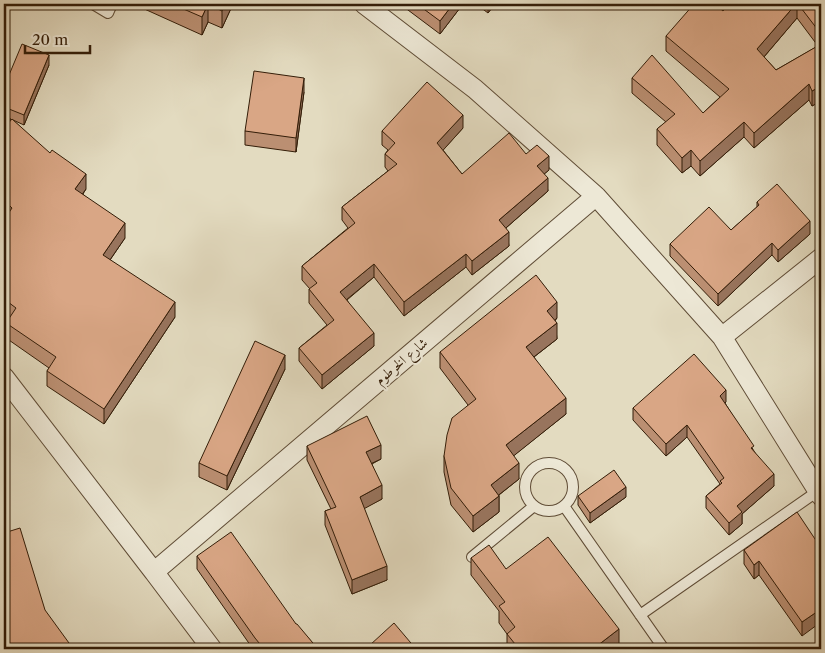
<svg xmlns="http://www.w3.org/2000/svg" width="825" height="653" font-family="'Libre Caslon Text',Amiri,serif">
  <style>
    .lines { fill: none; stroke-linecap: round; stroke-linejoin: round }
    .service-casing { stroke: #5f4c36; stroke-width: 12 }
    .minor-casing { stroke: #5f4c36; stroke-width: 21 }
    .service { stroke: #ede8d6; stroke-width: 10 }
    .minor { stroke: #ede8d6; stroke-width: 19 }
    .wall { fill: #bb8f72; stroke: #331d08; fill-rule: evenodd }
    .shaded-wall { fill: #98745d; stroke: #331d08 }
    .building { fill: #d9a685; stroke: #331d08 }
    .labels { text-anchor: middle; stroke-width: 4; stroke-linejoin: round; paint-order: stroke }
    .street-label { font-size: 14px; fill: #331d08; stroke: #ede8d6 }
  </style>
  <rect width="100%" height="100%" fill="#e3dbc0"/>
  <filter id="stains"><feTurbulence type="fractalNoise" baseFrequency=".004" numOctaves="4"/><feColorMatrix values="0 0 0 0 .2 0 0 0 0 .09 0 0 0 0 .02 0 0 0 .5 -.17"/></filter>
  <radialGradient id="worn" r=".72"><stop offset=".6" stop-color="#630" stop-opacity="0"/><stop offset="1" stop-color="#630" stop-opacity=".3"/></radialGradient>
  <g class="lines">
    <defs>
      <path id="service" d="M93 4 108 13 112 4
        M525 487a24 24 0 1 1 48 0a24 24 0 1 1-48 0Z
        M564 506 664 649
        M472 557 534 506
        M640 615 818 491"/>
      <path id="minor" d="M364 4 475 89 596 196 722 337 821 496
        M722 337 821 258
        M4 377 154 572 596 196
        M154 572 212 649"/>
    </defs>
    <!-- service casing -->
    <use href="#service" class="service-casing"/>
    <!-- minor casing -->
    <use href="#minor" class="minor-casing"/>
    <!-- service -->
    <use href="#service" class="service"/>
    <!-- minor -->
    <use href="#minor" class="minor"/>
  </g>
  <!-- wall -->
  <path class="wall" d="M140 4H233L222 28 208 22 202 35 140 7Z
    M400 4H463L440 34Z
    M476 4H495L488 13Z
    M729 4H821V101L812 106 809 100 754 148 744 137 700 176 691 166 682 173 657 145V129L666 122 632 93V78L703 113 720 97 666 51V36L723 11ZM797 18 818 46 776 70 764 57Z
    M49 65 24 125 13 120 86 189 83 194 125 238 110 260 175 317 104 424 47 386V371L49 368 6 338V323L9 318 4 315V220L5 217 4 216V128L11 119 4 116V87Z
    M304 92 296 152 245 145V131Z
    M463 128 443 150 462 174 526 154 549 170 544 174 548 191 506 228 509 246 472 275 466 267 404 316 374 277 347 300 374 346 322 389 299 361V348L327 325 309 303V289H310L302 280V266L348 228 342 220V207L388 171 385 167V154L388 150 382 145V131Z
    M757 202 810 234 778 262 772 255 718 306 670 256V244L731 230 757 207Z
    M557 318 555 321 557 339 534 357 566 414 513 456 519 479 499 495V512L473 532 451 505 444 472V456L468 405 440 368V352Z
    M285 369 227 490 199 477V463Z
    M726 402 725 403 754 451 774 486 742 514V524L729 535 706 508V496L720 484 687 437 666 456 633 420V408Z
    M307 446 381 459 372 464 382 499 364 508 387 580 352 594 325 525V511L331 509 307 460Z
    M578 496 626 497 590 523 578 505Z
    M821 548 802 636 759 575 754 579 744 564V550Z
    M197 556 296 624 318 649H253L197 569Z
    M471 558 506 569 619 646 615 649H507V634L499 623V611L471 575Z"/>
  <!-- shaded-wall -->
  <path class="shaded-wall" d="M208 4V22L202 35V17Z
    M225 4H233L222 28V11Z
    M453 4H463L440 34V21Z
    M488 4H495L488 13Z
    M796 4H797V18L757 65V49Z
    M49 55V65L24 125V115Z
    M304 78V92L296 152V138Z
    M809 84V100L754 148V133Z
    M821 86V101L812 106V91Z
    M463 115V128L437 157V143Z
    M744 122V137L700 176V161Z
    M691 150V166L682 173V158Z
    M549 156V170L537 180V166Z
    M86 174V189L75 204V189Z
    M548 178V191L499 234V220Z
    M810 221V234L778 262V250Z
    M125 223V238L103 270V255Z
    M509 232V246L472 275V261Z
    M772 243V255L718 306V294Z
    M466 254V267L404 316V302Z
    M374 264V277L340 305V292Z
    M175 302V317L104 424V409Z
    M557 302V318L547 327V311Z
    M557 323V339L526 363V347Z
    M374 333V346L322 389V375Z
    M285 355V369L227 490V476Z
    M726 390V402L720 408V396Z
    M566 398V414L506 462V445Z
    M687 425V437L666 456V444Z
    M381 445V459L366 466V452Z
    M519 463V479L491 501V485Z
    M774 474V486L742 514V524L729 535V523L737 506Z
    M382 485V499L360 511V497Z
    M626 487V497L590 523V513Z
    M499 496V512L473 532V516Z
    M759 561V575L754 579V565Z
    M387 566V580L352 594V580Z
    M821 609V622L802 636V622Z
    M619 629V646L615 649H593Z
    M69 643V649H60Z"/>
  <!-- building -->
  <path class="building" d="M172 4H225L222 11 208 4 202 17Z
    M417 4H453L440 21Z
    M694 4H715L723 11 729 4H796L757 49 776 70 821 44V86L812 91 809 84 754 133 744 122 700 161 691 150 682 158 657 129 675 114 632 78 652 55 703 113 729 89 666 36Z
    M798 4H821V34Z
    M22 44 49 55 24 115 4 107V87Z
    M254 71 304 78 296 138 245 131Z
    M427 82 463 115 437 143 462 174 509 133 526 154 537 145 549 156 537 166 548 178 499 220 509 232 472 261 466 254 404 302 374 264 340 292 374 333 322 375 299 348 334 320 309 289 317 283 302 266 355 223 342 207 397 164 385 154 395 143 382 131Z
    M12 119 50 153 52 150 86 174 75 189 125 223 103 255 175 302 104 409 47 371 56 357 6 323 16 308 4 299V220L12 208 4 200V128Z
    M777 184 810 221 778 250 772 243 718 294 670 244 709 207 731 230 759 205 757 202Z
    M536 275 557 302 547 311 557 323 526 347 566 398 506 445 519 463 491 485 499 496 473 516 451 488 444 456 447 435 452 418 476 399 440 352Z
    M255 341 285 355 227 476 199 463Z
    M694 354 726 390 720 396 754 446 751 448 774 474 737 506 742 512 729 523 706 496 722 483 720 481 724 478 687 425 666 444 633 408Z
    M367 416 381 445 366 452 382 485 360 497 387 566 352 580 325 511 336 507 307 446Z
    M614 470 626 487 590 513 578 496Z
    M797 512 821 548V609L802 622 759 561 754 565 744 550Z
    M20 528 45 610 69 643 60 649H4V637L7 640 4 631V533Z
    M231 532 296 624H297L318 649H264L255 638 197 556Z
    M548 537 619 629 593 649H519L507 634 515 627 499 606 505 602 471 558 489 545 506 569Z
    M394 623 416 649H373L370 645Z"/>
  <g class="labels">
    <!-- street labels -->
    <g class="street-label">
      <text transform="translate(401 361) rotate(-40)" y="5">شارع الخرطوم</text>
    </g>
  </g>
  <!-- margin -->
  <rect width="825" height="653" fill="none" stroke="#e3dbc0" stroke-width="20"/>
  <rect x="5" y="5" width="815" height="643" fill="none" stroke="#331d08" stroke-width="2.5"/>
  <rect x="10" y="10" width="805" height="633" fill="none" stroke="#331d08"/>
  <!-- scale -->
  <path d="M25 45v8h65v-8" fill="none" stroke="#331d08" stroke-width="2.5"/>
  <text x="32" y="45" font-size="15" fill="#331d08" stroke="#ede8d6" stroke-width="4" paint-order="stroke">20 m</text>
  <rect width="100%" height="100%" filter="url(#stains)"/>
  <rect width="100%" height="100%" fill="url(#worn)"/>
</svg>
